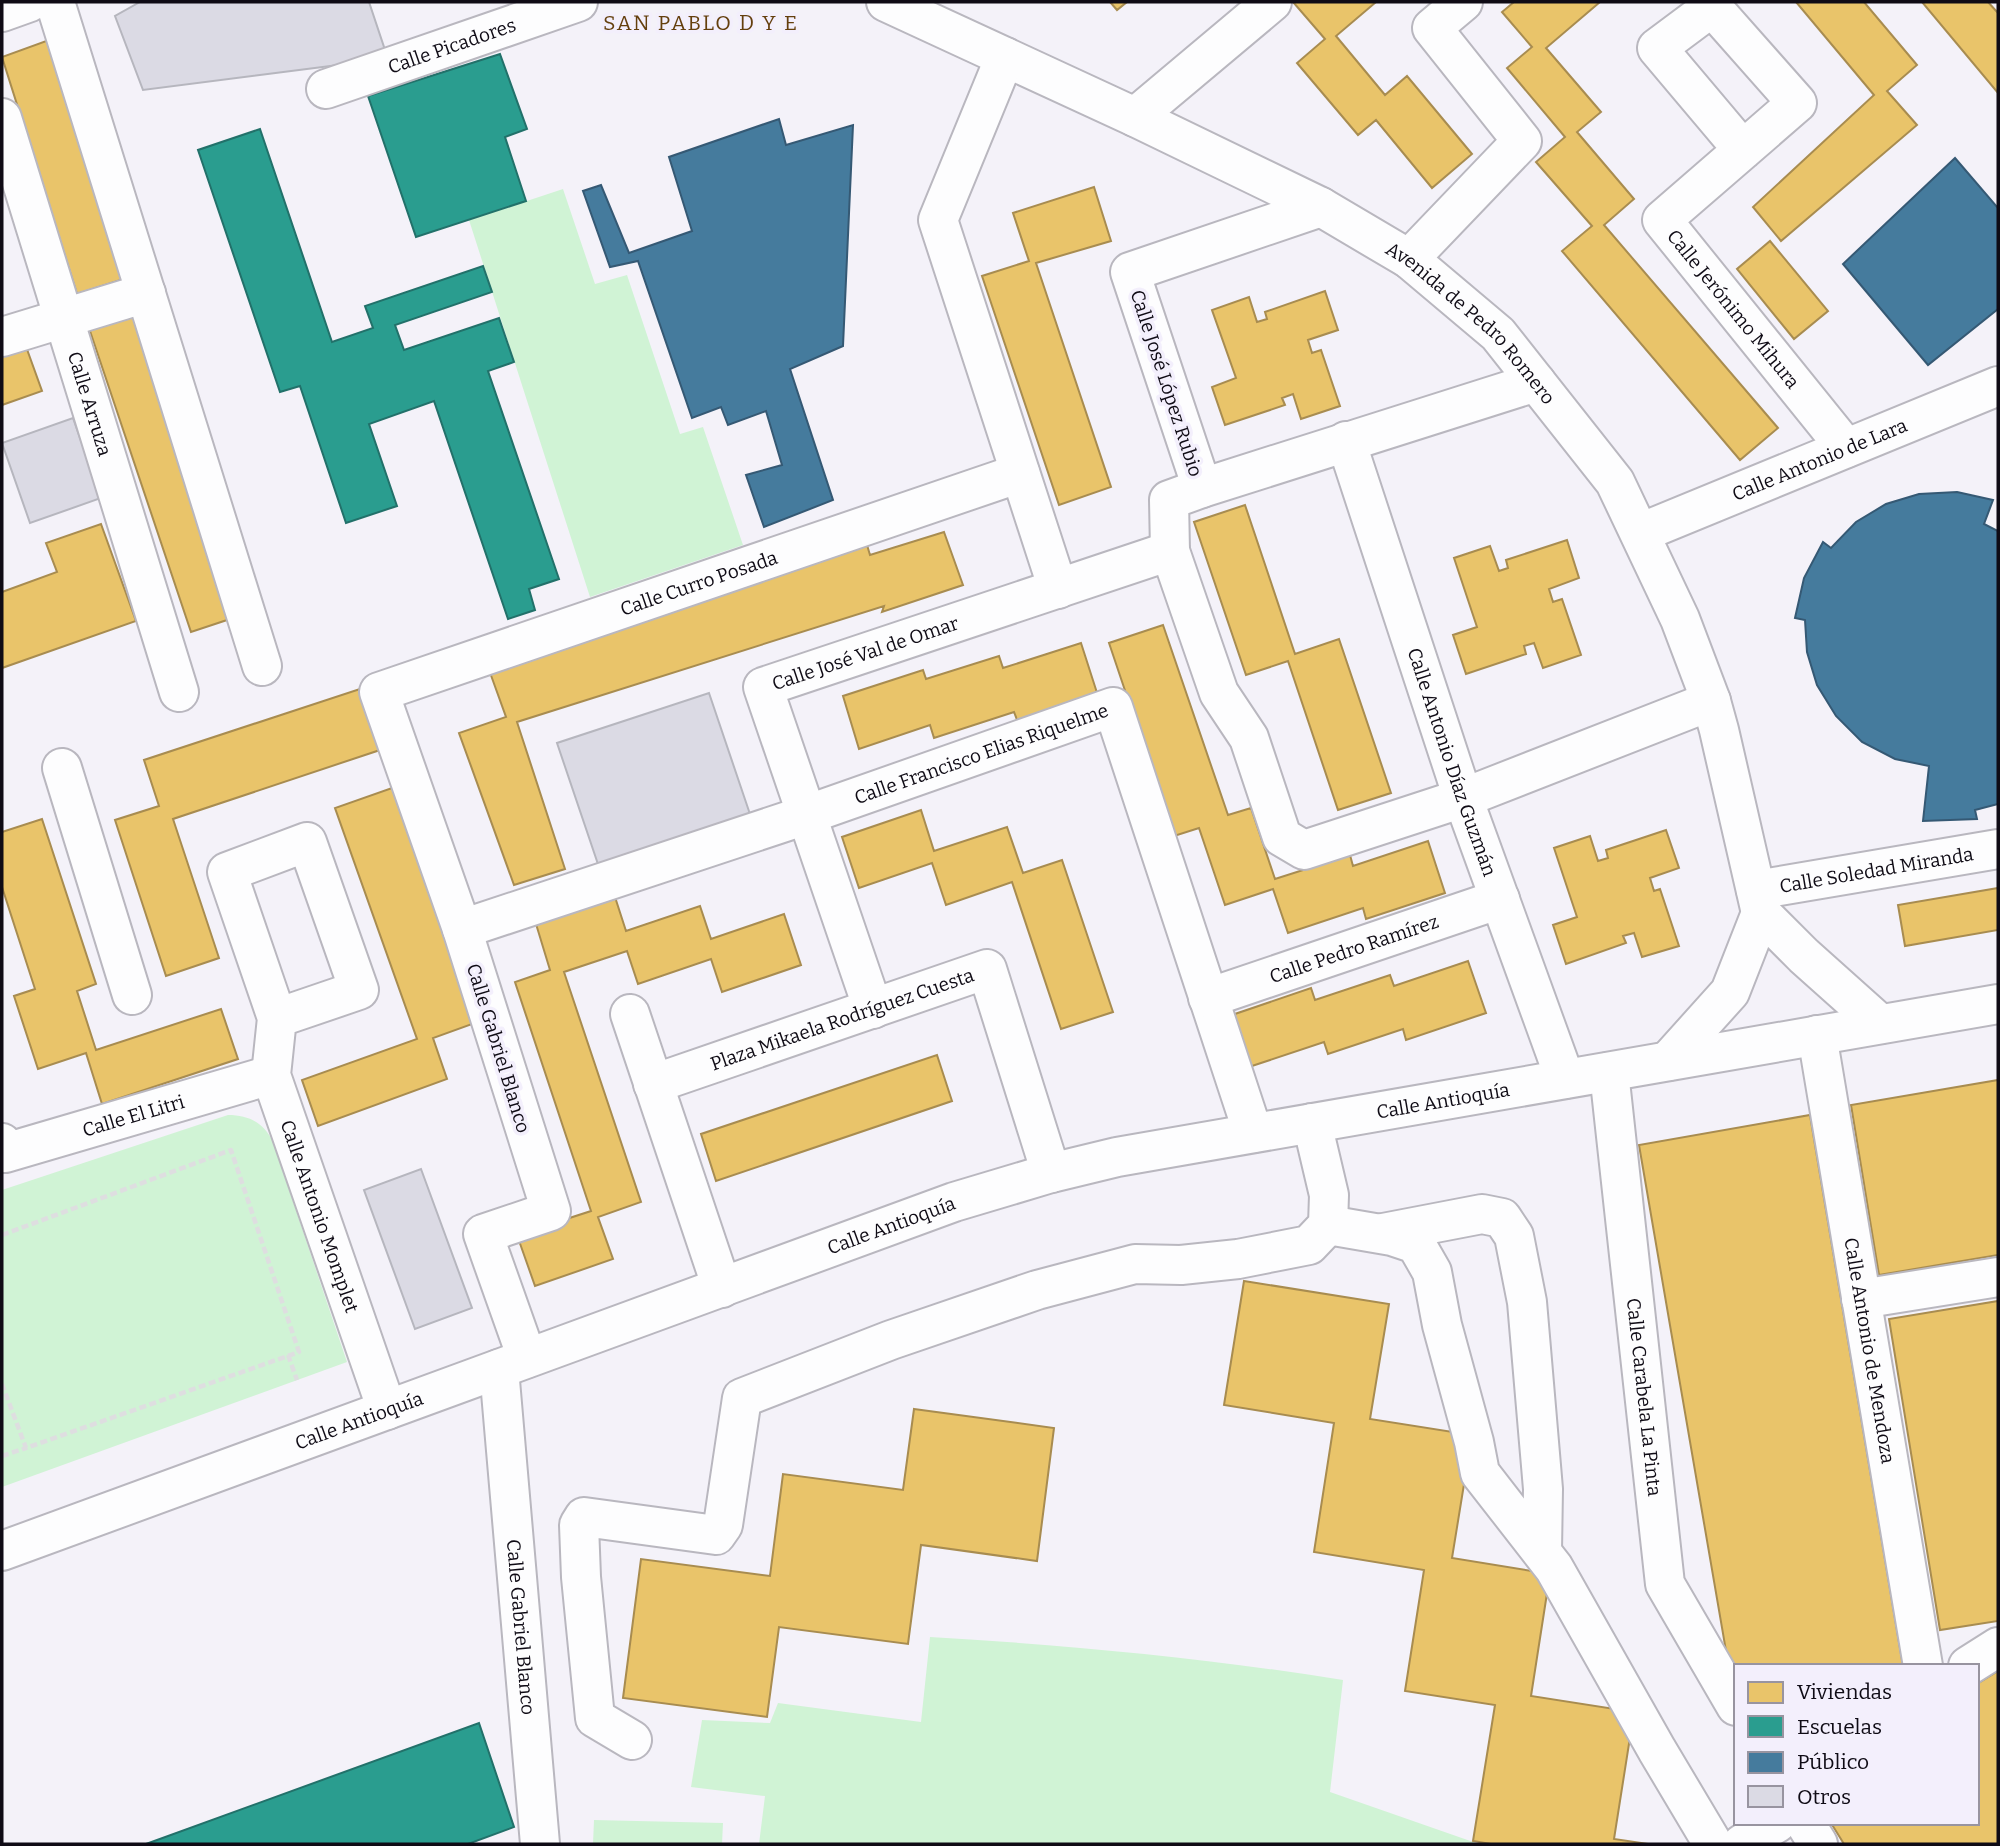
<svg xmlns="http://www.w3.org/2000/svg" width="2000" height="1846" font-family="Bitter,serif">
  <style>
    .green { fill: #d0f3d5 }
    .homes { fill: #e9c46a; stroke: #a88c50; stroke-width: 2 }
    .schools { fill: #2a9d8f; stroke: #22716a; stroke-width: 2 }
    .public { fill: #457b9d; stroke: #355974; stroke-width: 2 }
    .building { fill: #dbdae4; stroke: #b6b6be; stroke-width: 2 }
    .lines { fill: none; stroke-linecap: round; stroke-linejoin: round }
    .minor-casing { stroke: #b9b7bf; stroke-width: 42 }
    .path { stroke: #dedee0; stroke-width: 4.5; stroke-dasharray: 7 3.5; stroke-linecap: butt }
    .minor { stroke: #fdfdfe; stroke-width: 38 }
    .labels { text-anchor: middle; stroke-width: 7; stroke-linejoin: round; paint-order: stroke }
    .street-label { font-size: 19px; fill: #0f0b15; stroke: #f3effc }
    .neighbourhood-label { font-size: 21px; letter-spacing: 2px; fill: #643f0d; stroke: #f3effc }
  </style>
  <rect width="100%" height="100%" fill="#f4f2f9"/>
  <!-- green -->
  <path class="green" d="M563 189 595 284 627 275 680 434 703 427 743 545 590 597 469 220Z
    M228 1115C249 1115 264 1123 273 1142L347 1362 2 1487V1190Z
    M930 1637C1069 1645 1206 1658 1343 1680L1330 1792 1479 1844H759L765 1796 691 1787 702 1720 770 1723 778 1703 921 1722Z
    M594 1820 723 1823 722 1844H593Z"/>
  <!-- homes -->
  <path class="homes" d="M1110 2H1127L1117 10Z
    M1293 2H1376L1336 36 1385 95 1407 76 1472 154 1432 188 1376 120 1358 135 1297 63 1325 39Z
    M1514 2H1600L1546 48 1601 112 1577 132 1634 199 1604 225 1778 428 1740 460 1562 251 1592 226 1536 162 1565 137 1507 68 1532 47 1502 12Z
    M1796 2H1864L1917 65 1887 91 1917 125 1781 241 1753 207 1874 95Z
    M1922 2H1988L1998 13V93Z
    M49 40 127 278 77 294 2 57Z
    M1094 187 1111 241 1036 263 1111 487 1059 505 982 276 1029 261 1013 213Z
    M1770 241 1828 311 1794 339 1737 269Z
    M1325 291 1338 330 1308 340 1312 353 1321 350 1340 406 1301 419 1293 394 1282 398 1285 405 1225 425 1212 387 1236 378 1212 310 1249 297 1257 322 1267 319 1265 312Z
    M134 311 236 617 191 632 88 325Z
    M24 341 42 391 2 405V349Z
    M1245 505 1295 654 1339 639 1391 793 1338 810 1288 661 1246 675 1194 522Z
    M101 524 136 621 2 668V592L57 572 46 543Z
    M944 532 963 585 882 612 884 606 517 722 565 869 514 885 459 733 506 717 488 667 867 545 870 555Z
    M1567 540 1579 578 1549 589 1553 602 1562 599 1581 655 1543 668 1534 643 1524 646 1526 654 1466 674 1453 635 1477 627 1454 558 1490 546 1499 571 1508 568 1506 560Z
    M1163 625 1228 815 1251 808 1275 879 1350 855 1353 866 1428 841 1445 893 1366 919 1363 908 1288 933 1273 889 1225 905 1199 828 1174 836 1109 643Z
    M1081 643 1099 699 1019 725 1014 712 934 738 930 725 859 749 843 696 923 670 926 679 999 656 1003 668Z
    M366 687 386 748 173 819 219 958 166 976 115 820 159 806 144 760Z
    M392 788 475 1023 433 1038 447 1079 318 1126 302 1080 417 1039 335 808Z
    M921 810 934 851 1007 827 1023 873 1062 860 1113 1012 1061 1029 1012 882 946 905 932 863 859 888 842 837Z
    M42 819 96 984 77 991 96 1050 221 1009 238 1059 102 1104 86 1053 38 1069 14 996 35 989 2 887V832Z
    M1666 830 1679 868 1650 878 1654 891 1660 889 1679 946 1642 957 1634 933 1623 936 1626 943 1566 964 1553 925 1577 917 1554 848 1590 836 1598 861 1608 858 1606 850Z
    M1998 888V930L1905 946 1898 905Z
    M615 897 626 931 700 906 711 939 784 914 801 965 722 992 711 959 638 984 627 951 564 972 641 1202 598 1217 613 1259 535 1286 517 1235 591 1211 515 982 550 970 536 924Z
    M1468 961 1486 1013 1406 1040 1403 1029 1328 1054 1324 1042 1249 1067 1232 1015 1311 988 1315 1000 1390 975 1394 986Z
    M937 1055 952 1101 716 1181 701 1134Z
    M1998 1080V1255L1879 1275 1851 1105Z
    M1810 1115 1903 1666 1736 1667 1726 1651 1639 1145Z
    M1244 1281 1389 1304 1370 1419 1472 1435 1452 1558 1550 1574 1531 1696 1634 1712 1614 1839 1648 1844H1491L1473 1841 1495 1705 1405 1691 1424 1570 1314 1552 1334 1423 1224 1405Z
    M1998 1301V1621L1940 1630 1889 1319Z
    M914 1409 1054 1428 1037 1561 921 1545 908 1644 779 1627 767 1717 623 1698 641 1559 770 1576 783 1474 903 1490Z
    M1998 1671V1844H1844L1831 1823H1977V1684Z"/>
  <!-- schools -->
  <path class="schools" d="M500 54 527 129 505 137 526 201 416 237 368 96Z
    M260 129 332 342 373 328 365 306 483 266 492 292 395 325 404 350 499 318 514 362 488 371 559 579 529 589 535 610 508 619 434 401 369 424 397 506 346 523 300 386 280 392 198 150Z
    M479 1723 514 1827 468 1844H146Z"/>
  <!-- public -->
  <path class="public" d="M779 119 786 145 853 125 843 346 790 369 833 500 764 527 746 475 782 465 766 411 728 425 721 407 692 418 638 261 610 267 583 191 601 185 629 253 692 231 669 157Z
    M1955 158 1998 208V309L1928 365 1843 264Z
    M1957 492 1993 500 1984 524 1998 531V804L1975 810 1977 819 1923 821 1929 766 1895 759 1862 742 1836 716 1817 685 1807 652 1805 620 1795 618 1804 578 1823 542 1831 548 1856 522 1886 504 1919 494Z"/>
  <!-- building -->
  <path class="building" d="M140 2H369L385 50 346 64 143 90 115 16Z
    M73 418 101 498 30 523 2 443Z
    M709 693 753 823 601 873 557 743Z
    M421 1169 472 1308 415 1329 364 1190Z"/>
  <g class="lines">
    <defs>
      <g id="minor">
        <path d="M55 2 262 666"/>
        <path id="s1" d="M886 2 1135 117 1321 207 1409 259 1498 334 1615 482 1680 619 1711 701 1719 730 1761 913 1804 956 1880 1024"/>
        <path d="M2 12 30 2"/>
        <path d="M1005 57 938 220 1058 589"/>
        <path id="s2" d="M326 89 578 2"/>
        <path d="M1135 117 1272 2"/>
        <path id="s3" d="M2 118 179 692"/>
        <path id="s4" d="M1743 150 1657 48 1712 7 1797 103 1662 220 1846 448"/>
        <path d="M1409 259 1522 141 1432 28 1463 2"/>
        <path d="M2 337 146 293"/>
        <path d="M1536 382 1202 488 1169 500 1170 551 1219 693 1249 738 1282 837 1304 850 1463 798 1711 701"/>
        <path id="s5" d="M1346 441 1463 798 1565 1079"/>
        <path d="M1202 488 1130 272 1321 207"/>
        <path id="s6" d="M1640 533 1998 386"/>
        <path d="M62 768 132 995"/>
        <path id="s7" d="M1756 890 1998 849"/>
        <path id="s8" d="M462 929 806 815 1113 707 1253 1133"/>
        <path id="s9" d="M1208 998 1500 899"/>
        <path id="s10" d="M873 1009 763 687 1170 551"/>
        <path d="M630 1014 722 1288"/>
        <path id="s11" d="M277 1018 359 990 307 842 227 872 277 1018 271 1075 387 1410"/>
        <path id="s12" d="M1817 1035 1923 1666"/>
        <path d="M1668 1061 1730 992 1761 913"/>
        <path id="s13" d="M1609 1072 1665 1584 1736 1706"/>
        <path id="s14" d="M653 1084 987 969 1051 1173"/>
        <path id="s15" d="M2 1143 5 1153 271 1075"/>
        <path d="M1328 1225 1392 1236 1416 1244 1432 1272 1442 1325 1474 1442 1480 1473 1554 1568 1657 1750 1713 1844"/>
        <path d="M1383 1233 1482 1214 1502 1218 1514 1236 1527 1302 1543 1489 1542 1551"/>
        <path d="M1861 1299 1998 1277"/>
        <path id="s16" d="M527 1358 483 1234 551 1211 462 929 379 692 1020 473"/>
        <path id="s17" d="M499 1369 540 1844"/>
        <path id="s18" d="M2 1551 954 1202 1051 1173 1117 1157 1998 1004"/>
        <path d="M1968 1666 1998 1647"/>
        <path d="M632 1740 595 1718 581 1577 579 1525 584 1517 716 1535 723 1525 742 1398 891 1340 1037 1290 1135 1264 1181 1265 1238 1259 1309 1245 1328 1225 1329 1195 1312 1123"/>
        <path d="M1805 1823 1818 1844"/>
        <path d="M1742 1844 1777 1823"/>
      </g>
    </defs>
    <!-- minor casing -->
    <use href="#minor" class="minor-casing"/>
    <!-- path -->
    <path class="path" d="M2 1235 231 1150 299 1352 26 1448 2 1384
      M288 1355 297 1380
      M2 1456 26 1448"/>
    <!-- minor -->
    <use href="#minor" class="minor"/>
  </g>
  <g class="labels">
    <!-- street labels -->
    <g class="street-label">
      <text dy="7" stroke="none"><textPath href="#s2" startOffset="133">Calle Picadores</textPath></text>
      <text dy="7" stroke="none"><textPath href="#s4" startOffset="623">Calle Jerónimo Mihura</textPath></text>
      <text dy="7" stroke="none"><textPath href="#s1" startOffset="672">Avenida de Pedro Romero</textPath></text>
      <text transform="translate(1167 383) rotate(72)" y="7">Calle José López Rubio</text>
      <text dy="7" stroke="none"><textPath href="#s3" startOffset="299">Calle Arruza</textPath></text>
      <text dy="7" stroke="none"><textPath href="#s6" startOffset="194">Calle Antonio de Lara</textPath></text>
      <text dy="7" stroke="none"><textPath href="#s16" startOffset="1088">Calle Curro Posada</textPath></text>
      <text dy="7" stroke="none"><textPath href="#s10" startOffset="448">Calle José Val de Omar</textPath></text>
      <text dy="7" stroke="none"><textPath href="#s8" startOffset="548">Calle Francisco Elias Riquelme</textPath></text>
      <text dy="7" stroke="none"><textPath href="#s5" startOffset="338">Calle Antonio Díaz Guzmán</textPath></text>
      <text dy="7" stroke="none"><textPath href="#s7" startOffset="122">Calle Soledad Miranda</textPath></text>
      <text dy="7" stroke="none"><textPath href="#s9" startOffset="154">Calle Pedro Ramírez</textPath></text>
      <text dy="7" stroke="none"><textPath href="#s14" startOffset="200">Plaza Mikaela Rodríguez Cuesta</textPath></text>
      <text transform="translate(499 1048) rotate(73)" y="7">Calle Gabriel Blanco</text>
      <text dy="7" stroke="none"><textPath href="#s18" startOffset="1514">Calle Antioquía</textPath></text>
      <text dy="7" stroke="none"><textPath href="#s15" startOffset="144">Calle El Litri</textPath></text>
      <text dy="7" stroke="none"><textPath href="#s11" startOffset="690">Calle Antonio Momplet</textPath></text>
      <text dy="7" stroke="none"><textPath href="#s18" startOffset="947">Calle Antioquía</textPath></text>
      <text dy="7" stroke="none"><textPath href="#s12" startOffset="320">Calle Antonio de Mendoza</textPath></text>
      <text dy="7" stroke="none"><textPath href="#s13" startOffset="327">Calle Carabela La Pinta</textPath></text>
      <text dy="7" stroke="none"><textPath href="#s18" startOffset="380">Calle Antioquía</textPath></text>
      <text dy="7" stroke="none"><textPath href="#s17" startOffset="259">Calle Gabriel Blanco</textPath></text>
    </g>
    <!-- neighbourhood labels -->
    <g class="neighbourhood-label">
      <text x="701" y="30">SAN PABLO D Y E</text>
    </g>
  </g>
  <!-- border -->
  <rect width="2000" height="1846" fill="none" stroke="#0f0b15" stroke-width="7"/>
  <!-- legend -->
  <rect x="1734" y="1664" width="245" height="161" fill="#f3effc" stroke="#9894a0" stroke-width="2"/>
  <rect x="1748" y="1682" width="35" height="21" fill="#e9c46a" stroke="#9894a0" stroke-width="2"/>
  <text x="1797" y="1699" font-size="21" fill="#0f0b15">Viviendas</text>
  <rect x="1748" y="1716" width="35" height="21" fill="#2a9d8f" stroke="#9894a0" stroke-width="2"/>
  <text x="1797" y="1734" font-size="21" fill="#0f0b15">Escuelas</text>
  <rect x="1748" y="1752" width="35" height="21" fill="#457b9d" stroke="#9894a0" stroke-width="2"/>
  <text x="1797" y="1769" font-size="21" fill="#0f0b15">Público</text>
  <rect x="1748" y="1786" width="35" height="21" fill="#dbdae4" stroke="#9894a0" stroke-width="2"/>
  <text x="1797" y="1804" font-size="21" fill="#0f0b15">Otros</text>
</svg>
